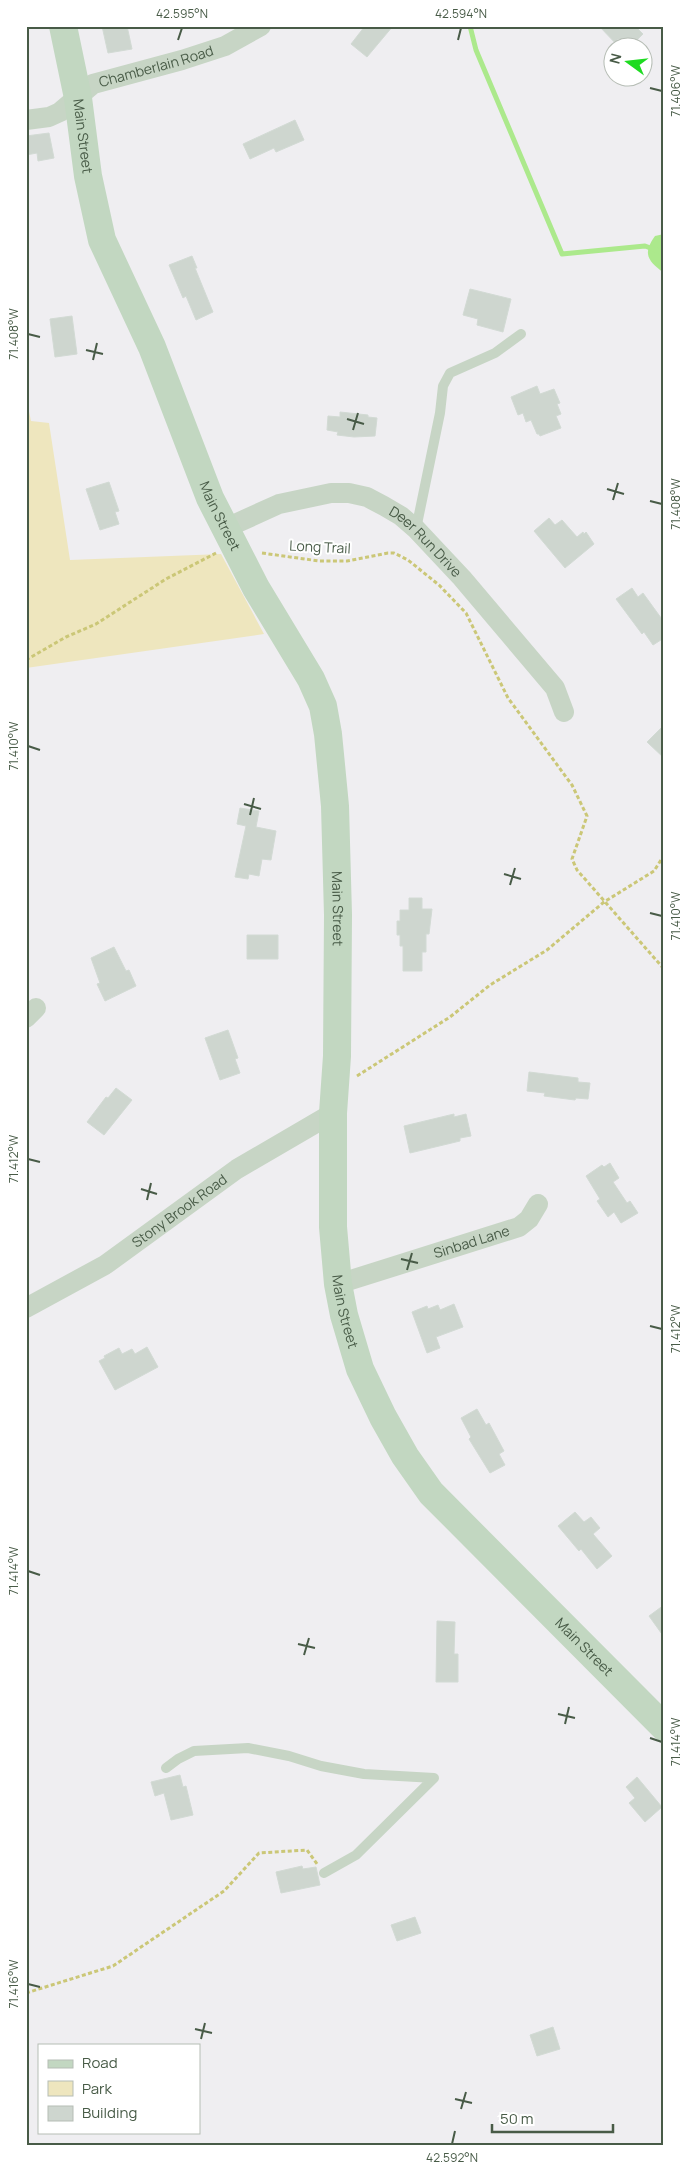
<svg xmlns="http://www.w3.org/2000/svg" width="690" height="2171" font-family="Manrope,sans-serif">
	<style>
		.green { fill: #eee6be }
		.water { fill: #ace98c }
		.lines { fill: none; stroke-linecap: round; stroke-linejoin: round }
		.stream { stroke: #ace98c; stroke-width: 5 }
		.building { fill: #ced6cf; stroke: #d2dad4 }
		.path { stroke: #cbc777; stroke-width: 3; stroke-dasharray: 4 2.5; stroke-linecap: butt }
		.lane { stroke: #c7d5c5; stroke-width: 10 }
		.street { stroke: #c7d5c5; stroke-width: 20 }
		.secondary { stroke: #c2d7c1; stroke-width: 28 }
		.ticks { fill: none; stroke: #485b47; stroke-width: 2 }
		.labels { text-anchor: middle; stroke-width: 4; stroke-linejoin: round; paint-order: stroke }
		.street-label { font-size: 14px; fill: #485b47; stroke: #fff }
		.neatline { fill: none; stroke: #485b47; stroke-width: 2 }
		.ticks-label { font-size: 12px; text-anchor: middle; fill: #485b47 }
	</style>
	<rect width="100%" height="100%" fill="#efeef1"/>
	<!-- green -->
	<path class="green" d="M26,397L31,421L49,423L70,560L221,554L264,634L26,668Z"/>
	<!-- water -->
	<path class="water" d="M664,234V273C648,261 642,254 655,236Z"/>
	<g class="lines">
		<!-- stream -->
		<path class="stream" d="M470,26L476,50L562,254L645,246L664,253"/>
	</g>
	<!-- building -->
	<path class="building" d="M102,26H127L132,49L108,53Z
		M365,26H393L367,57L351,44Z
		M599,26H635L643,34L637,40L644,48H620Z
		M295,120L304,140L276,152L274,148L250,159L243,144Z
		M49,133L54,158L38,161L37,153L26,155V136Z
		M192,256L197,268H195L213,312L196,320L186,296L183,298L169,265Z
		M470,289L511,299L503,332L477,325L478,319L463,315Z
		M72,316L77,354L55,357L50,319Z
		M537,386L540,394L554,389L560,403L557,404L561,414L556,416L561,428L540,436L539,434H537L531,420L526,422L523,413L518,415L511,397Z
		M340,412L368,415V417L377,418L375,436L354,437L337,435L338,432L327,430L328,416L340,417Z
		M109,482L119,511L115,512L119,524L100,530L86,489Z
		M549,518L555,525L562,520L577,537L583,532L584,534L586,532L594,544L565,568L534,531Z
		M632,588L638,597L643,593L664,622V638L653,645L644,632L642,634L616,599Z
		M664,725V758L647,742Z
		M240,808L259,811L256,827L276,831L271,860L262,859L259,876L249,874L248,879L235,877L246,826L237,824Z
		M409,898H422V909H432L429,934H426V952H422V971H403V946H400V935H397V921H400V910H409Z
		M247,935H278V959H247Z
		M114,947L126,971L129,970L136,986L105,1001L97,984L100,983L91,958Z
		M228,1030L238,1058L235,1059L240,1073L220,1080L205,1038Z
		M529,1072L578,1078V1082L590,1083L588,1099L576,1098L575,1100L544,1096L545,1093L527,1091Z
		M116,1088L132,1100L104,1135L87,1122L106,1097L108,1098Z
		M454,1114V1117L466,1114L471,1136L460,1138V1141L410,1153L404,1126Z
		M610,1163L619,1178L613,1182L627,1203L630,1201L638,1213L621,1223L614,1212L608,1217L597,1201L600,1199L586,1176L602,1165L604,1167Z
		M454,1304L463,1327L436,1337L440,1348L427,1353L412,1312L427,1306L428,1309L438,1305L440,1310Z
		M147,1347L158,1367L115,1390L99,1361L105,1358L104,1356L119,1348L122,1354L132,1349L135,1354Z
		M477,1409L486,1425L489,1423L504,1451L499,1454L505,1465L490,1473L469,1439L471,1437L461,1418Z
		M575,1512L584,1522L591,1517L600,1528L593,1534L612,1556L597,1569L581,1549L579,1551L558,1526Z
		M664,1605V1637L649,1616Z
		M437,1621L455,1622L454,1654H458V1682H436Z
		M180,1775L183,1787L186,1786L193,1815L171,1820L164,1793L155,1796L151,1782Z
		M637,1777L662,1807L645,1822L629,1803L635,1798L626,1787Z
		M302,1866L303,1869L316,1867L320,1885L281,1893L276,1872Z
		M415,1917L421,1933L397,1941L391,1925Z
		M553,2027L560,2049L537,2056L530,2035Z"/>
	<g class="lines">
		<!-- path -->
		<path class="path" d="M262,553L319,561H347L388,553H394L408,560L439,585L466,613L508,698L572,785L587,816L572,859L577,870L664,969
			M26,660L66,637L96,624L166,579L216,553
			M357,1076L450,1017L490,985L547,950L604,902L654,871L661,860L664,859
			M26,1993L113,1966L224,1891L259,1853L307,1850L317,1864"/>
		<!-- lane -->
		<path class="lane" d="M416,529L440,413L443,386L450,373L495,353L521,334
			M166,1768L178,1759L194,1751L248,1748L289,1756L321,1766L364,1774L434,1778
			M324,1873L356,1855L434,1778"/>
		<!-- street -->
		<g class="street">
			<path id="s1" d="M26,120L49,117L60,112L93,84L182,60L225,46L261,26"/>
			<path id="s2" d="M226,528L279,504L331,493H349L367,497L384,506L401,516L416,529L462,578L555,688L564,712"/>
			<path d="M26,1018L36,1008"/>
			<path id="s3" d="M338,1284L519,1227L529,1219L538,1204"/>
			<path id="s4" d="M26,1308L105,1265L237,1169L333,1113"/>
		</g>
		<!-- secondary -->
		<path class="secondary" id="s5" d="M63,26L78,98L88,176L102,240L152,347L210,498L256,588L311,679L323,706L328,734L335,806L338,915L337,1056L333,1113V1227L338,1284L344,1315L360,1369L383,1417L405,1456L431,1493L664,1727"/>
	</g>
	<!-- ticks -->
	<path class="ticks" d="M178,40L182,28M458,40L461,28M650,88L662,91M28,334L40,337M86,350L103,354M93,360L97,343M347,419L364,424M353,430L358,413M607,489L624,494M613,500L618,483M650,501L662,504M28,746L40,750M244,804L261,809M250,815L254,798M504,874L521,879M510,885L515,868M650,913L662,916M28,1159L40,1162M141,1189L157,1194M147,1200L151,1183M401,1259L418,1263M407,1270L412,1253M650,1326L662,1329M28,1571L40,1575M298,1644L315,1648M304,1655L309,1638M558,1714L575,1718M565,1724L569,1707M650,1738L662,1742M28,1984L40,1987M195,2029L212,2033M201,2039L205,2023M455,2099L472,2103M461,2109L466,2092M452,2144L455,2131"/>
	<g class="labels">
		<!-- street labels -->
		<g class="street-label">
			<text dy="5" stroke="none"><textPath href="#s1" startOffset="144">Chamberlain Road</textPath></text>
			<text dy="5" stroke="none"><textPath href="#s5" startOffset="112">Main Street</textPath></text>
			<text dy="5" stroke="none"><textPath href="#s5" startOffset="518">Main Street</textPath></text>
			<text dy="5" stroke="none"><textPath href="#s2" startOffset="222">Deer Run Drive</textPath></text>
			<text transform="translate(320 547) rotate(3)" y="5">Long Trail</text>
			<text dy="5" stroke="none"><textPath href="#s5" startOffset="938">Main Street</textPath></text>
			<text dy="5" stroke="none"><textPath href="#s4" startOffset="182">Stony Brook Road</textPath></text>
			<text dy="5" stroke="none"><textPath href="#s3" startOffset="140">Sinbad Lane</textPath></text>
			<text dy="5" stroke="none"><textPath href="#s5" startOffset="1342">Main Street</textPath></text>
			<text dy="5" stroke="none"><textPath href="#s5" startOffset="1762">Main Street</textPath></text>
		</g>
	</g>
	<!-- border -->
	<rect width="690" height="2171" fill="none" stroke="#ffffff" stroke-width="55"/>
	<!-- legend -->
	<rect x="38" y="2044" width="162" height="90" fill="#ffffff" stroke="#b6bdb5"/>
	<rect x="48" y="2060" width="25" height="8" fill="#c2d7c1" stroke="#b6bdb5"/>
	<text x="82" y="2068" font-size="15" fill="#485b47">Road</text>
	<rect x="48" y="2081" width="25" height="15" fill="#eee6be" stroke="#b6bdb5"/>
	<text x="82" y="2094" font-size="15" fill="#485b47">Park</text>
	<rect x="48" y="2106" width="25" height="15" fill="#ced6cf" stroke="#b6bdb5"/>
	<text x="82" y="2118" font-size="15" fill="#485b47">Building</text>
	<!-- north arrow -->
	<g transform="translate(628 62) rotate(285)"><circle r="24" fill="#ffffff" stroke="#b6bdb5"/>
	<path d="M0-4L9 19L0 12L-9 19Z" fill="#1edb21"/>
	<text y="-8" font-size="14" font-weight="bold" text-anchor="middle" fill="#485b47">N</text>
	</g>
	<!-- scale -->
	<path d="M492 2124v8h121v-8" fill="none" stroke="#485b47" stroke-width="2.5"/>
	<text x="500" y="2124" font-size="15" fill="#485b47" stroke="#ffffff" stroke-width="4" paint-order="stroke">50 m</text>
	<rect x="28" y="28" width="634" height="2116" class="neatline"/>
	<g class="ticks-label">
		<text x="182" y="18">42.595°N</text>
		<text x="461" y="18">42.594°N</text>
		<text transform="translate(676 91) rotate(-90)" y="4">71.406°W</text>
		<text transform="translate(14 334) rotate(-90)" y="4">71.408°W</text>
		<text transform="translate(676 504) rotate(-90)" y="4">71.408°W</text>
		<text transform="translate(14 746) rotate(-90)" y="4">71.410°W</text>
		<text transform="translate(676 916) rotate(-90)" y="4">71.410°W</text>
		<text transform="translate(14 1159) rotate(-90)" y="4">71.412°W</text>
		<text transform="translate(676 1329) rotate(-90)" y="4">71.412°W</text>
		<text transform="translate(14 1571) rotate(-90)" y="4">71.414°W</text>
		<text transform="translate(676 1742) rotate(-90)" y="4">71.414°W</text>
		<text transform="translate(14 1984) rotate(-90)" y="4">71.416°W</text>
		<text x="452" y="2162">42.592°N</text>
	</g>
</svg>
